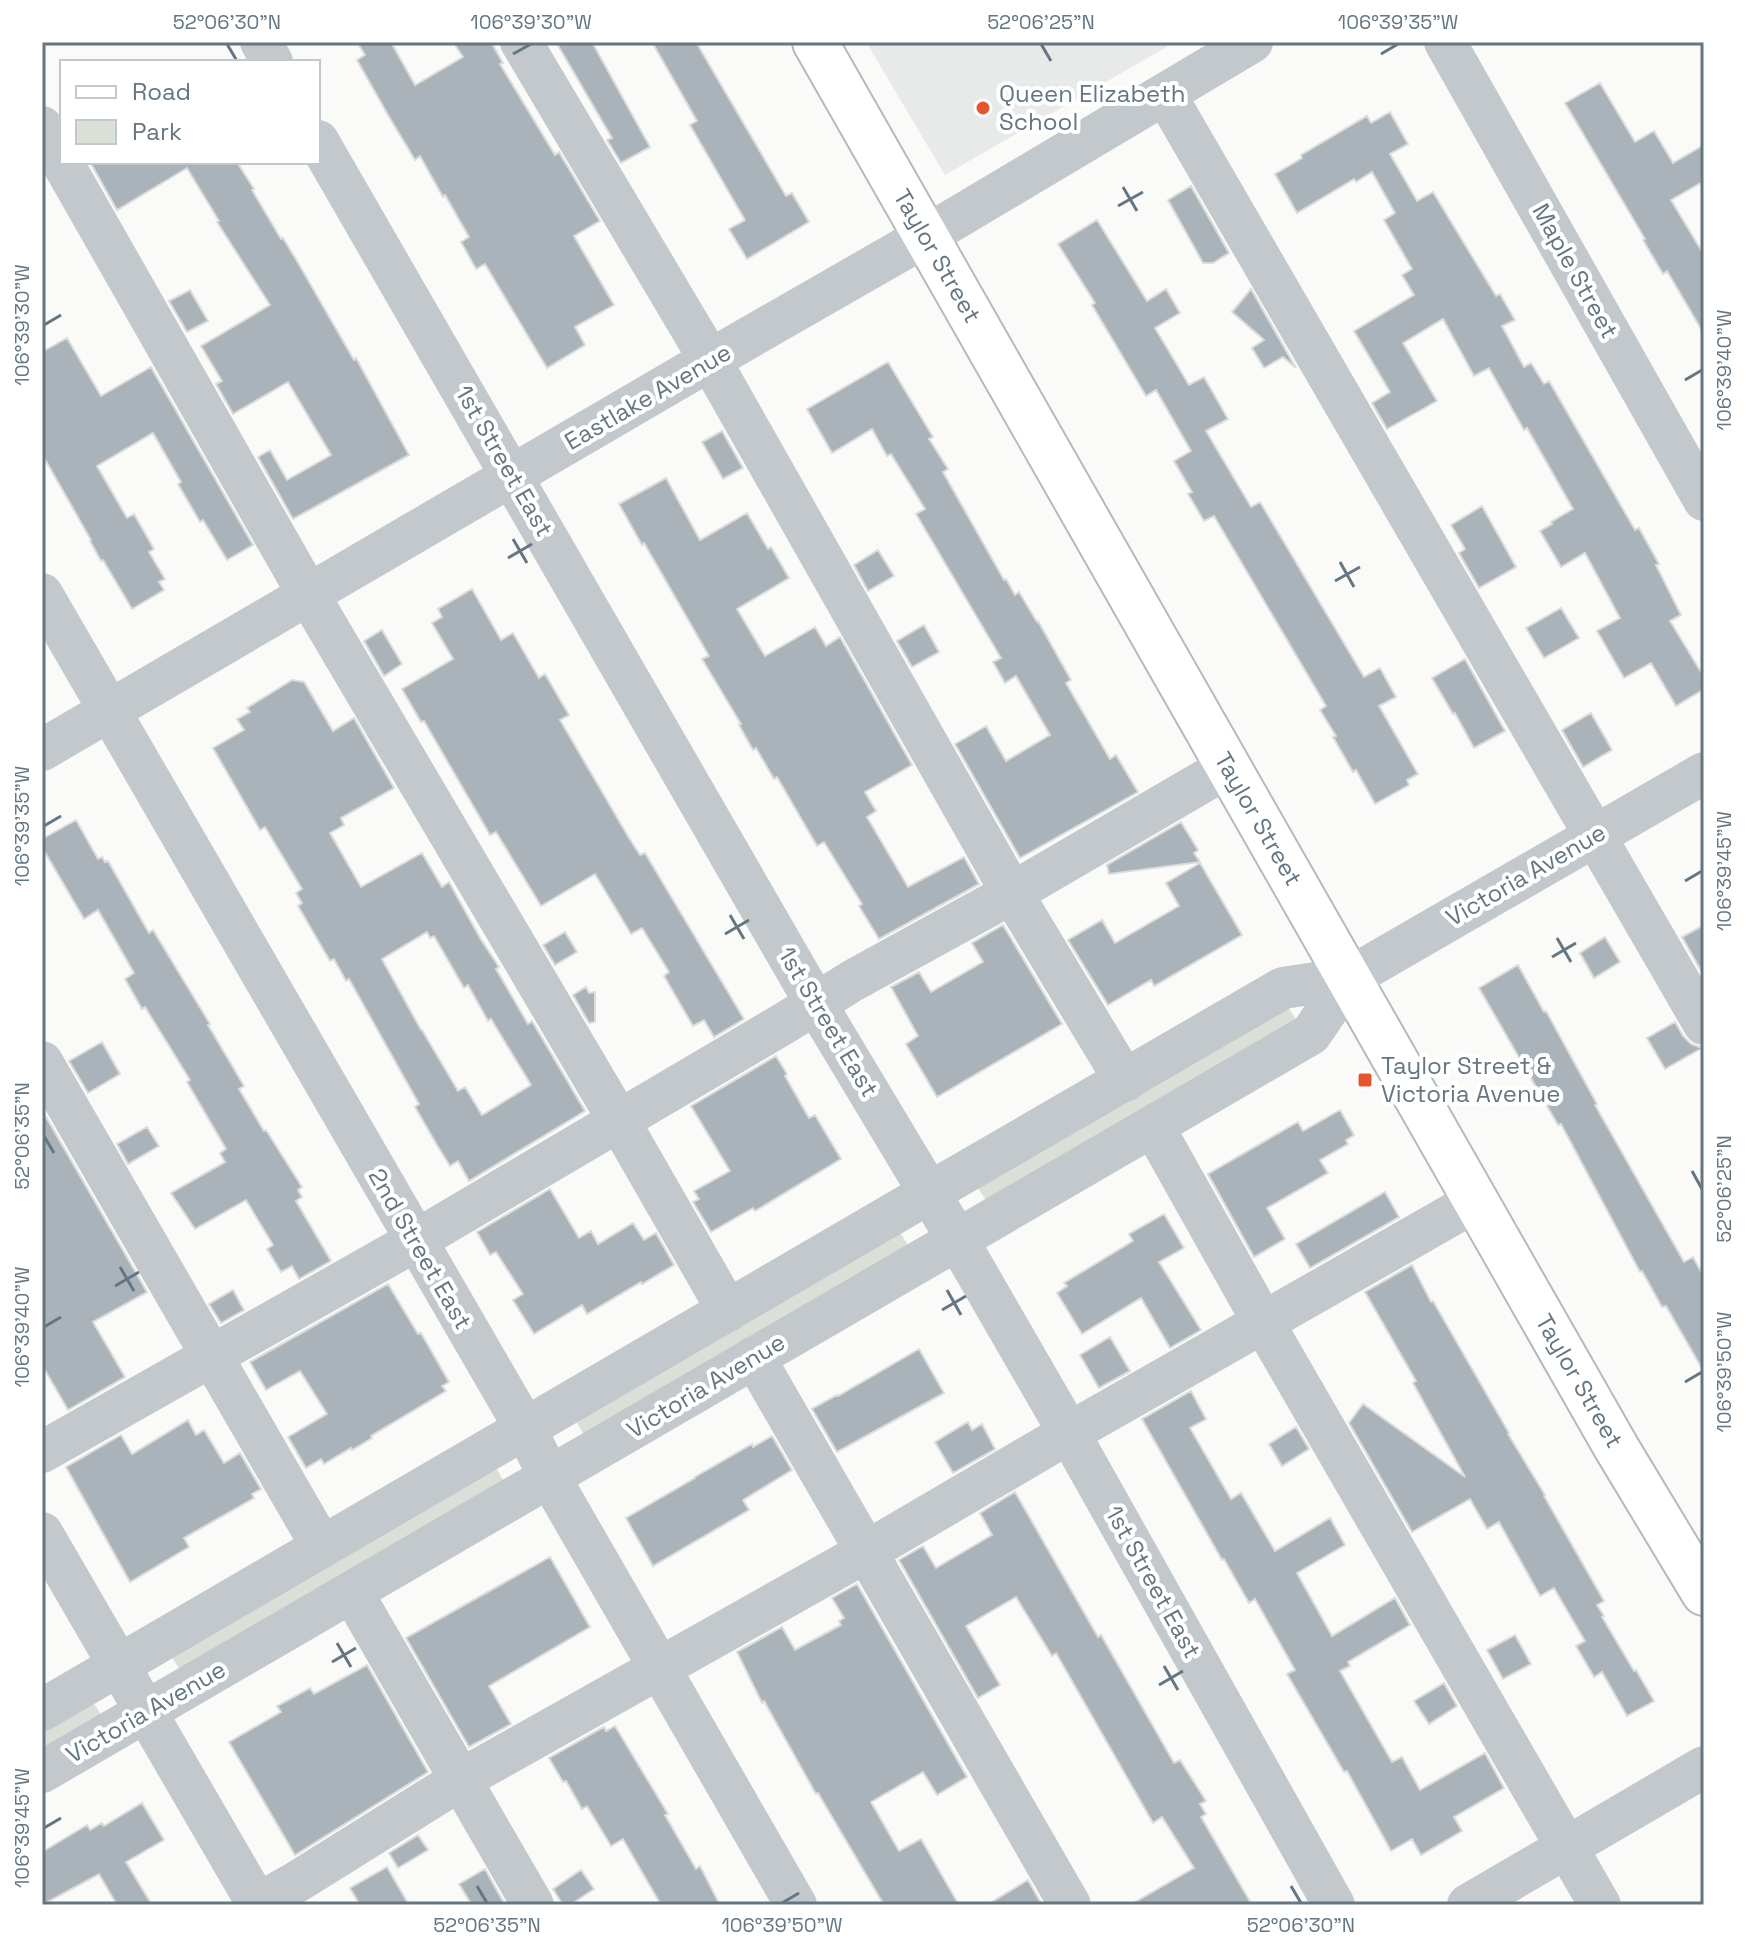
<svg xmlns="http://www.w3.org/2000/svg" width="1746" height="1947" font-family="'Space Grotesk',sans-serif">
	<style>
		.built { fill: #e8e9e9 }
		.green { fill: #dadfd7 }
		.building { fill: #aab3b9; stroke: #dcdcda; stroke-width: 2; fill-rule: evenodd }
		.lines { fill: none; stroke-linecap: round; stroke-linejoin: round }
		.major-casing { stroke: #b5babe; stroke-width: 48 }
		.minor { stroke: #c3c8cc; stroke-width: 42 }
		.major { stroke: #fff; stroke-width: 44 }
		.ticks { fill: none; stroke: #657683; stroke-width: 3 }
		.poi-dot { fill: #e4572e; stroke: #fff; stroke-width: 3 }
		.labels { text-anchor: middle; stroke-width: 8; stroke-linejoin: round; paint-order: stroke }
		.poi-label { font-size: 24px; fill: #657683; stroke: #fff; text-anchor: start }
		.street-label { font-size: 24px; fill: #657683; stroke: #fff }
		.neatline { fill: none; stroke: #657683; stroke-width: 3 }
		.ticks-label { font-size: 20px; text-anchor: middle; fill: #657683 }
	</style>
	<rect width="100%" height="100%" fill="#fafaf8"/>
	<!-- built -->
	<path class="built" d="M866,42H1175L945,175Z"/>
	<!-- green -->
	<path class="green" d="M1288,1007L1299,1024L988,1203L977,1187Z
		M895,1232L901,1234L910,1248L585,1437L576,1421Z
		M496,1468L505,1483L181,1671L171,1656Z
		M93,1702L102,1716L42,1755V1727Z"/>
	<!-- building -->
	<path class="building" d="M357,42H391L415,85L463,57L453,42H491L503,63L500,64L555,155L559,152L600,221L574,236L614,305L575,327L585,345L547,368L485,264L476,269L461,242L469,237L445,195L443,197L420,156L415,160L388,115L357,60L365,55Z
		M556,42H592L650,147L621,163L607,140L612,138Z
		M652,42H696L786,196L792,193L809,222L747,259L729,229L745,220L690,125L697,121Z
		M1600,83L1635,142L1654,131L1673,163L1704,145V181L1671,200L1704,255V334L1667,271L1663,274L1643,240L1645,239L1565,103Z
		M1390,112L1408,144L1390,154L1417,201L1433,192L1496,296L1500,294L1515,320L1502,326L1524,367L1531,363L1544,384L1549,381L1635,530L1639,528L1659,564L1656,565L1681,615L1670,621L1704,677V689L1676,706L1651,663L1624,678L1597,631L1620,618L1585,553L1561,567L1540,531L1552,524L1551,522L1573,509L1527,428L1524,430L1489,368L1474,376L1443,319L1403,343L1437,401L1387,429L1372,403L1390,392L1354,331L1414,295L1402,275L1412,269L1384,220L1395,213L1372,172L1356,182L1354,179L1297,213L1275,174L1302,158L1301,155L1367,116L1371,123Z
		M90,162H237L254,189L252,190L281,239L283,238L297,261L354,360L356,358L409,455L293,519L258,457L270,450L287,480L331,455L288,382L233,414L216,384L222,381L201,346L270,305L217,222L219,221L187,168L117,210Z
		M1191,186L1229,253L1213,263H1203L1168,200Z
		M1097,220L1147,301L1166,289L1180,313L1155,328L1189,385L1204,377L1228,419L1206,431L1251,507L1260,502L1364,677L1380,668L1396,697L1379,706L1418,774L1407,780L1409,785L1375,804L1356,770L1353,772L1333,737L1336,736L1320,710L1326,706L1214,516L1204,521L1188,494L1192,492L1174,461L1191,451L1156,390L1146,396L1092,305L1095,303L1058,244Z
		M1251,289L1296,368L1283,357L1264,368L1252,348L1264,340L1232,312Z
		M190,290L208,321L187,332L169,301Z
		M67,338L101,396L151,367L253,545L227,560L203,520L200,522L178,484L181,482L153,433L97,466L127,518L134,514L154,549L149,552L165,579L159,582L164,590L132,609L103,560L101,561L90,541L91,540L42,454V352Z
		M888,362L933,437L929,439L948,469L943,472L1004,580L1006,579L1015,595L1019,592L1037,622L1038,621L1071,680L1066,683L1110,759L1116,755L1138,792L1020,858L955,744L986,726L1006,761L1050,735L1016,676L1005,683L993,662L1001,658L916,514L925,509L891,454L887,456L872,429L832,453L807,409Z
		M722,431L743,468L723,479L702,442Z
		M666,478L700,540L747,513L768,549L771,547L789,578L737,609L765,656L815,627L826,646L840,637L912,765L865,792L876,811L867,817L908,887L964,857L979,884L879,939L859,906L862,904L824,842L817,846L777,777L774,779L756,748L753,750L739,725L741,724L702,659L709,656L644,543L642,545L619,504Z
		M1482,506L1516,567L1479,588L1459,553L1465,549L1451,525Z
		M878,550L894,576L868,591L854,565Z
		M472,589L501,640L513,633L539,678L545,674L569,715L560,720L629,838L640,855L645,853L744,1019L714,1037L704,1020L693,1026L664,976L669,972L642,928L631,934L595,874L541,906L496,832L490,835L424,721L421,722L402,689L453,659L432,623L442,617L438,609Z
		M1561,608L1579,638L1544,658L1526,628Z
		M924,625L939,652L912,667L897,641Z
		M382,630L402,664L384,676L364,641Z
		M1465,659L1505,731L1474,748L1455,713L1453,714L1432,678Z
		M292,680L304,682L333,731L354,718L394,788L341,818L344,825L330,833L361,887L422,853L442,887L449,882L480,938L499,967L496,969L528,1024L532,1021L585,1111L469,1181L458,1161L450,1166L437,1145L415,1107L419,1104L349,979L346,981L334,959L330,961L298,906L302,903L296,893L302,889L265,827L260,830L213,748L244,730L237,719L250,712L247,708ZM427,932L430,938L434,936L464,988L468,985L488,1021L491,1019L531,1085L482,1115L465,1087L458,1091L422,1030H421L382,959Z
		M1591,713L1612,750L1583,767L1562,730Z
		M76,820L98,859L102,857L105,862L108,861L149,933L153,930L210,1024L208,1025L244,1086L239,1089L264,1131L266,1130L302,1187L298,1190L302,1197L296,1201L331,1261L299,1279L292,1266L281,1272L267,1249L273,1245L246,1200L195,1229L171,1193L225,1162L220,1153L226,1149L187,1082L190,1080L145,1007L142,1009L125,979L134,973L98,910L84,919L42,847V839Z
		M1181,822L1198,850L1194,853L1200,862L1109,874L1107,865Z
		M1200,863L1242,935L1154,986L1151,980L1108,1005L1068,940L1102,920L1115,943L1179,906L1166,883Z
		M1003,925L1062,1024L937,1097L906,1044L918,1036L891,987L919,972L931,992L983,962L972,943Z
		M1704,925V976L1682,937Z
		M565,932L577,952L555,965L543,945Z
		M1605,937L1620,962L1594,978L1580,953Z
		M1518,965L1544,1012L1546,1011L1597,1104L1595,1105L1684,1262L1693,1257L1704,1277V1372L1666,1306L1662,1307L1642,1271L1640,1272L1561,1124L1558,1125L1479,988Z
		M586,987L589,993L595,992V1022L589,1023L573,995Z
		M1675,1022L1683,1036L1691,1044L1702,1048L1665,1069L1647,1038Z
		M102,1042L120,1074L88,1093L69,1061Z
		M776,1056L787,1074L785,1076L809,1118L815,1115L841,1159L755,1211L753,1208L711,1232L693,1202L699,1199L694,1191L730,1171L691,1106Z
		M42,1110L147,1292L93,1322L125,1377L68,1410L42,1365Z
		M1340,1110L1354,1135L1346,1140L1348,1144L1320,1160L1328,1173L1267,1208L1285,1239L1254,1257L1208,1174L1298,1122L1303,1131Z
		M147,1127L159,1146L128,1164L117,1144Z
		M550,1189L579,1238L591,1231L598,1244L633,1223L644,1240L656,1233L674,1265L642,1284L641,1282L587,1314L582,1305L534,1334L513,1300L523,1294L496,1252L490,1255L477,1232Z
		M1385,1192L1399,1217L1310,1268L1296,1244Z
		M1164,1214L1184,1248L1159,1262L1201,1330L1170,1348L1141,1298L1082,1334L1057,1293L1067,1286L1064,1283L1133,1241L1129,1234Z
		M1412,1265L1431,1302L1433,1301L1509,1433L1508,1434L1545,1495L1544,1496L1604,1601L1597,1605L1604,1616L1602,1617L1634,1671L1636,1670L1654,1701L1627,1716L1602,1672L1594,1677L1576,1646L1585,1641L1554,1588L1540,1596L1499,1522L1487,1529L1470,1499L1412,1532L1349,1423L1363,1404L1465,1477L1413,1383L1416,1381L1365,1292Z
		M388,1284L418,1334L421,1333L449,1382L442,1386L446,1391L371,1436L372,1438L352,1450L351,1448L324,1464L321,1459L306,1468L288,1437L327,1414L300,1371L266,1390L250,1362Z
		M233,1290L244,1310L221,1323L209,1304Z
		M1110,1337L1130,1371L1099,1388L1080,1355Z
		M919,1349L944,1393L837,1452L812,1409L837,1395L838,1396Z
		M1191,1391L1206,1419L1190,1428L1231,1499L1241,1493L1275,1551L1330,1518L1345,1545L1297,1573L1332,1636L1395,1598L1410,1625L1348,1662L1350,1666L1340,1671L1392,1762L1402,1757L1420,1790L1485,1753L1504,1788L1454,1817L1462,1831L1421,1855L1412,1839L1391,1851L1347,1771L1344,1772L1287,1674L1295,1670L1255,1599L1249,1603L1224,1559L1222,1560L1142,1419Z
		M188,1420L196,1435L204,1430L224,1463L240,1453L261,1489L252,1494L254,1498L184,1538L189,1547L130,1582L66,1467L121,1435L132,1454Z
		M968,1422L972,1430L982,1424L995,1449L953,1473L935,1442Z
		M1296,1427L1309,1449L1282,1466L1269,1444Z
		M772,1436L792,1470L743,1500L749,1510L653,1566L626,1518L695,1478V1477L752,1444L753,1447Z
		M1015,1492L1098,1637L1101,1635L1174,1763L1180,1760L1206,1801L1200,1804L1206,1814L1201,1817L1252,1905H1130L1194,1868L1162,1817L1153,1823L1056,1653L1052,1656L1016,1597L966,1626L1000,1685L978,1698L899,1560L923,1546L936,1568L992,1535L980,1513Z
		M550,1557L590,1627L489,1686L511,1724L469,1747L406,1638Z
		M857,1584L967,1777L937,1795L923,1772L871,1802L899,1851L921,1839L959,1905H884L818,1793L816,1794L764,1701L762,1703L737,1652L782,1627L795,1650L841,1625L839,1621L844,1618L832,1598Z
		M1515,1635L1531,1664L1503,1679L1487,1650Z
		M367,1665L428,1772L295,1855L229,1742L281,1712L277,1706L310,1688L314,1694Z
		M1444,1683L1457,1706L1429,1724L1414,1701Z
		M615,1726L668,1814L665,1815L696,1869L700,1866L720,1905H661L623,1839L611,1846L587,1806L582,1809L566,1781L563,1782L549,1758L604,1727L606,1731Z
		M142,1803L164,1840L126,1862L152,1905H117L99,1874L42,1905V1852L87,1825L90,1830L102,1823L104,1826Z
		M418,1835L428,1850L398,1868L389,1853Z
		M387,1867L409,1905H360L350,1888Z
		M485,1869L505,1905H472L459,1884Z
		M581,1870L594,1889L570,1905H563L553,1889Z
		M1028,1880L1042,1905H987Z"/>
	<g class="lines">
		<!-- major casing -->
		<g class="major-casing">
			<path id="major" d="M815,42L1535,1305L1616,1447L1704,1593"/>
		</g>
		<!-- minor -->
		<path class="minor" d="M261,42L272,62
			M521,42L710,360L1012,893L1125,1081
			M1445,42L1704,500
			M1165,94L1704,1024
			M42,127L308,594L619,1121L728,1311
			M318,141L816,1004L957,1239L1069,1433L1334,1905
			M42,594L525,1428L550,1478L796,1905
			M42,750L710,360L926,236L1252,42
			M42,1062L322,1547
			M1153,1126L1263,1322L1600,1905
			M754,1357L1070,1905
			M42,1452L415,1241L783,1024L852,981L1012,893L1228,767
			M42,1533L258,1905
			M352,1592L533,1905
			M42,1710L929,1193L1283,988L1349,978L1704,773
			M42,1772L1311,1034L1349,978
			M256,1905L295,1883L460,1780L866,1552L1069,1433L1476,1201
			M1468,1905L1704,1767"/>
		<!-- major -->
		<use href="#major" class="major"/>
	</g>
	<!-- ticks -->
	<path class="ticks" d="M227,44L237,61M1041,44L1051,61M513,54L531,44M1381,54L1398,44M1123,187L1137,211M1118,206L1143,192M44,325L61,315M1685,380L1702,370M513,539L527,563M508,558L532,544M1340,562L1354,587M1335,581L1360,567M44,826L61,816M1685,881L1702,871M730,915L744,939M725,934L749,920M1557,938L1571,962M1552,957L1576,943M44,1136L54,1153M1692,1171L1702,1189M120,1267L134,1291M115,1286L139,1272M947,1290L961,1315M942,1310L966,1296M44,1327L61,1317M1685,1382L1702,1372M337,1643L351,1667M332,1662L356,1648M1164,1666L1178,1690M1159,1685L1183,1671M44,1828L61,1818M477,1886L487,1903M1291,1886L1301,1903M782,1903L799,1893"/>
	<!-- markers -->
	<g class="poi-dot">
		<circle cx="983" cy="108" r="8"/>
		<rect x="1357" y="1072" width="16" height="16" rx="4"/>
	</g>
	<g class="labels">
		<!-- poi labels -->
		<g class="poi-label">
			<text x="999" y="102">Queen Elizabeth<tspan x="999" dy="28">School</tspan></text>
			<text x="1381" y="1074">Taylor Street &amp;<tspan x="1381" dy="28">Victoria Avenue</tspan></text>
		</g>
		<!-- street labels -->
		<g class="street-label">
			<text transform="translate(937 256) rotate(60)" y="8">Taylor Street</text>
			<text transform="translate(1575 271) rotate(61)" y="8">Maple Street</text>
			<text transform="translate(648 397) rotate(-30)" y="8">Eastlake Avenue</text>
			<text transform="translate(504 461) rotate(60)" y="8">1st Street East</text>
			<text transform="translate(1258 819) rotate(60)" y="8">Taylor Street</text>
			<text transform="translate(1526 875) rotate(-30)" y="8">Victoria Avenue</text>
			<text transform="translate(828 1022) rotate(59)" y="8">1st Street East</text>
			<text transform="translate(420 1249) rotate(60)" y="8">2nd Street East</text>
			<text transform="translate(1579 1381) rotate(60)" y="8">Taylor Street</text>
			<text transform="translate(706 1386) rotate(-31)" y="8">Victoria Avenue</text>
			<text transform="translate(1153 1582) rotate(61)" y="8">1st Street East</text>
			<text transform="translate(146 1712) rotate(-30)" y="8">Victoria Avenue</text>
		</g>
	</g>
	<!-- border -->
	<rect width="1746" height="1947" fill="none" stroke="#ffffff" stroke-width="88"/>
	<!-- legend -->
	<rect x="60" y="60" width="260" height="104" fill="#ffffff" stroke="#c1c8cd" stroke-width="2"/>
	<rect x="76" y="86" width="40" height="12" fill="#ffffff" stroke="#c1c8cd" stroke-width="2"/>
	<text x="132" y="100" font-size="24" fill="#657683">Road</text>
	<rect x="76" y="120" width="40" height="24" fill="#dadfd7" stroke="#c1c8cd" stroke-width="2"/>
	<text x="132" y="140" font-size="24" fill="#657683">Park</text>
	<rect x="44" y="44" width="1658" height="1859" class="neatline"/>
	<g class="ticks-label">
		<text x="227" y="29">52°06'30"N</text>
		<text x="531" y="29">106°39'30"W</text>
		<text x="1041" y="29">52°06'25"N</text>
		<text x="1398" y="29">106°39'35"W</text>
		<text transform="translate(22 325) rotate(-90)" y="7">106°39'30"W</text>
		<text transform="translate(1724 370) rotate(-90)" y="7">106°39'40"W</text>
		<text transform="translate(22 826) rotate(-90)" y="7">106°39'35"W</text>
		<text transform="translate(1724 871) rotate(-90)" y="7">106°39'45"W</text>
		<text transform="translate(22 1136) rotate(-90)" y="7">52°06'35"N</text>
		<text transform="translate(1724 1189) rotate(-90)" y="7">52°06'25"N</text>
		<text transform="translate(22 1327) rotate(-90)" y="7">106°39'40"W</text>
		<text transform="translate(1724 1372) rotate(-90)" y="7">106°39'50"W</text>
		<text transform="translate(22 1828) rotate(-90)" y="7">106°39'45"W</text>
		<text x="487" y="1932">52°06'35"N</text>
		<text x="782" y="1932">106°39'50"W</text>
		<text x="1301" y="1932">52°06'30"N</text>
	</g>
</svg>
